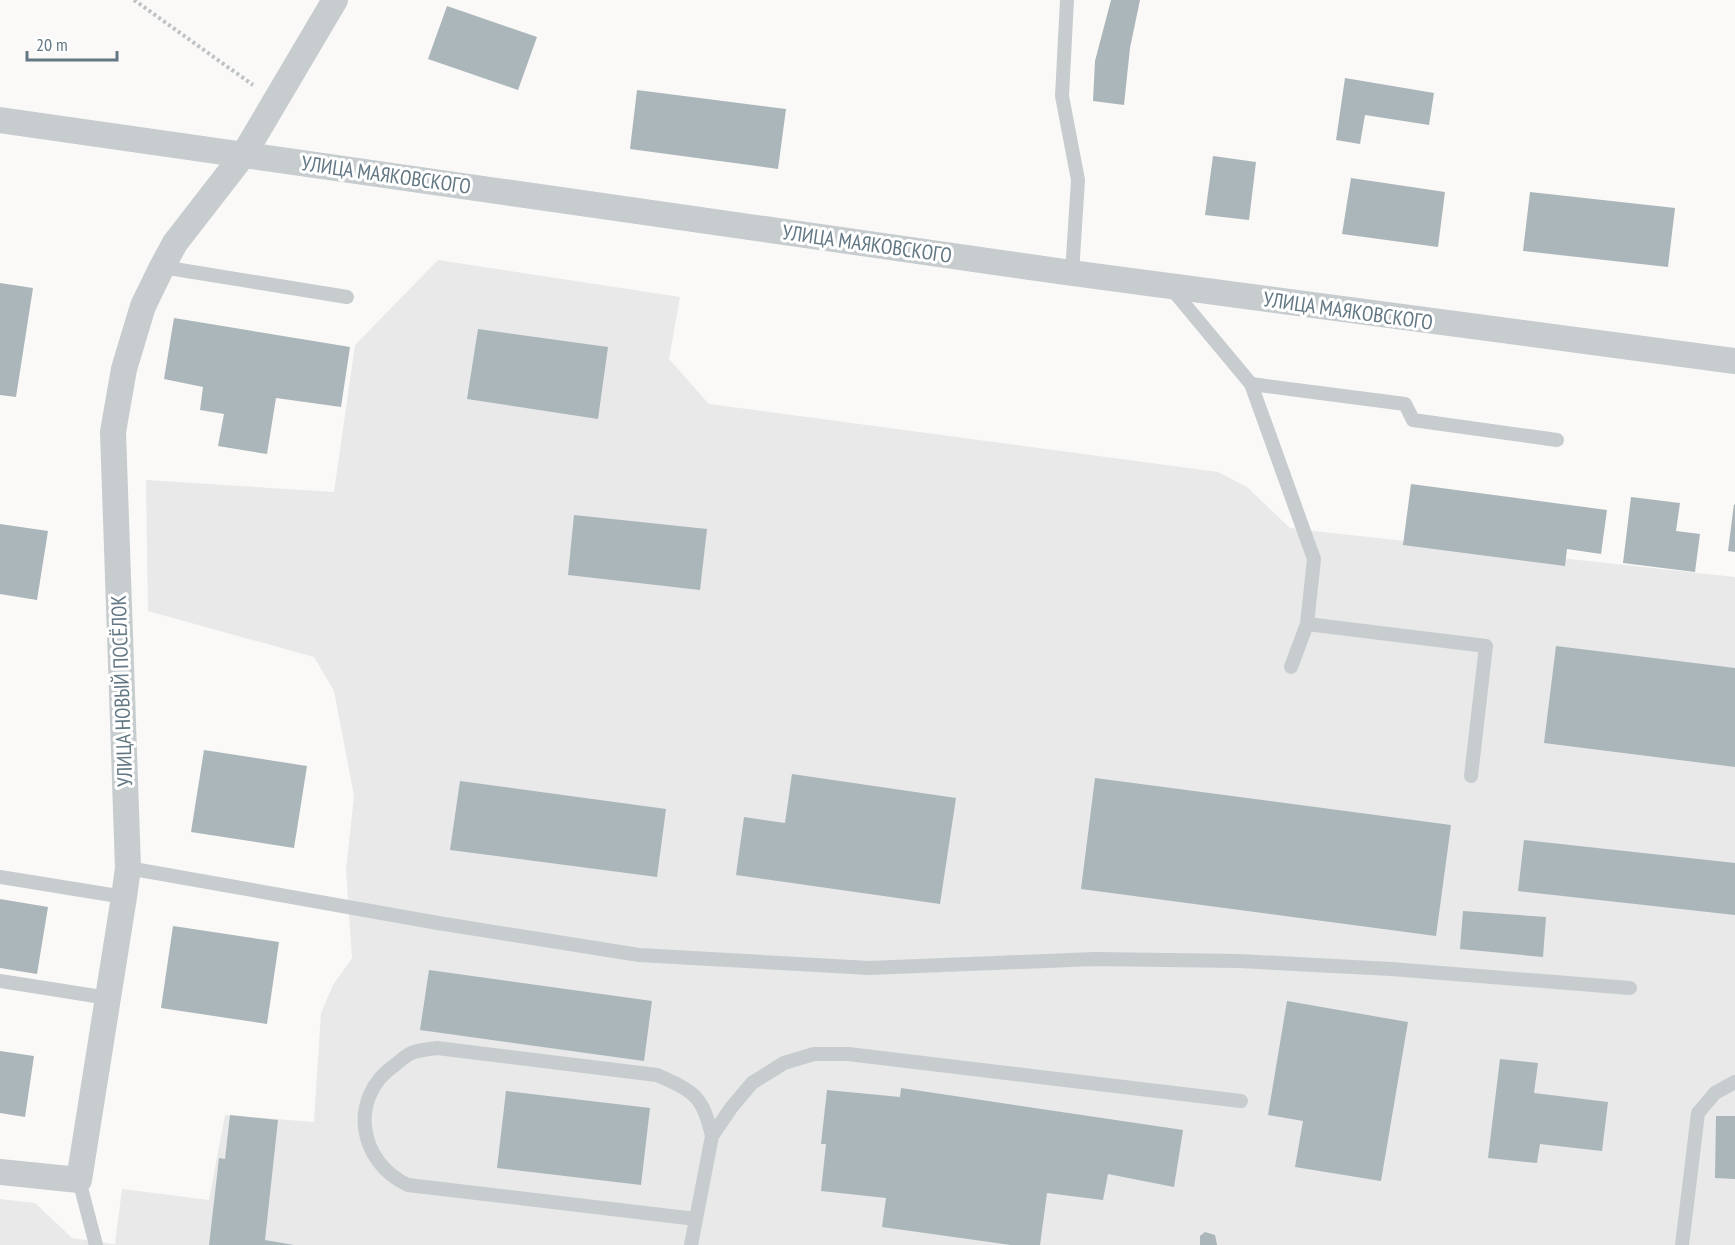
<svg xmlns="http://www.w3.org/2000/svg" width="1735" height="1245" font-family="'PT Sans Narrow',sans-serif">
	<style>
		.built { fill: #e8e9e8 }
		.building { fill: #abb6bb }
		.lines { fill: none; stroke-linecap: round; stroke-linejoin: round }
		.path { stroke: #bec2c4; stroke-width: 4; stroke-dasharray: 3 3; stroke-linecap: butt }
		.lane { stroke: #c7cccf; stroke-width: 14 }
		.street { stroke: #c7cccf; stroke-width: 26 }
		.labels { text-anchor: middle; stroke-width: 6; stroke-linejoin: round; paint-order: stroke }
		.street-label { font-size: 21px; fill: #637884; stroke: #fff }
	</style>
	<rect width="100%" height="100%" fill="#faf9f7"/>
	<!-- built -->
	<path class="built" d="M438,260L680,297L669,359L709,404L1218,472L1247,487L1290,528L1304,530L1735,577V1245H0V1199L35,1203L72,1238L115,1244L122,1189L209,1200L225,1115L314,1122L321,1013L333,985L352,958L346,870L354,796L334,691L314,657L148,611L146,480L334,492L355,345Z"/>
	<!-- building -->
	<path class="building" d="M1111,0H1140L1130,48L1124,105L1093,101L1095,61Z
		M447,6L537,37L518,90L428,59Z
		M1345,78L1434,93L1429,125L1365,115L1360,144L1336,140Z
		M637,90L786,109L778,169L630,149Z
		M1213,156L1256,162L1249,220L1205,215Z
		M1351,178L1445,192L1438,247L1342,234Z
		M1530,192L1675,208L1668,267L1523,251Z
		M0,283L33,288L16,397L0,395Z
		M174,318L350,347L341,407L276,398L267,454L218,446L224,414L200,410L203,387L164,379Z
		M478,329L608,347L598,419L467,399Z
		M1411,484L1607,510L1601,554L1567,549L1565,566L1403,545Z
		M1631,497L1680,503L1676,531L1700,534L1695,572L1623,563Z
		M1734,504L1735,505V552L1728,551Z
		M574,515L707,529L700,590L568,575Z
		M0,524L48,531L37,600L0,594Z
		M1556,646L1735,668V767L1544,743Z
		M204,750L307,766L294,848L191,832Z
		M792,774L956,798L940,904L736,875L744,817L785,823Z
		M1095,778L1451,825L1436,936L1081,889Z
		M460,781L666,809L657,877L450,850Z
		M1524,840L1735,863V915L1518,891Z
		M0,899L48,907L37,974L0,968Z
		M1463,911L1546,917L1543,957L1460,949Z
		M173,926L279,942L267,1024L161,1008Z
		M429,970L652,1001L644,1061L420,1030Z
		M1287,1001L1408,1022L1381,1181L1295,1167L1303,1121L1268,1115Z
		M0,1051L34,1056L25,1117L0,1113Z
		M1500,1059L1538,1063L1534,1093L1608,1102L1602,1151L1540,1144L1537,1163L1488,1158Z
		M901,1088L1183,1130L1174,1187L1108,1174L1103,1200L1047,1193L1040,1245H1011L882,1227L886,1198L821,1191L826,1144H821L827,1090L900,1097Z
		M506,1091L650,1108L641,1185L497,1168Z
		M230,1115L278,1120L265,1240L294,1245H209L219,1158L225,1159Z
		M1716,1116H1735V1179L1715,1178Z
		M1205,1232L1215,1235L1217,1245H1200V1236Z"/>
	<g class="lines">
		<!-- path -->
		<path class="path" d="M134,0L253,85"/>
		<!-- lane -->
		<path class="lane" d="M1067,0L1062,96L1078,180L1072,273
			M162,267L347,297
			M1171,288L1251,384L1314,559L1307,624L1486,646L1471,776
			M1251,384L1405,404L1413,420L1557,440
			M1291,667L1307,624
			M128,868L438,923L639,955L869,968L1095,959L1239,961L1391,969L1630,988
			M0,877L124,897
			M0,981L108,998
			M79,1180L96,1245
			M696,1219L408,1185C358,1162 348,1097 395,1065C400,1061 407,1054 414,1052C421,1050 430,1049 437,1048L657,1075C695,1092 702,1095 712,1136
			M691,1245L712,1136L731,1108L752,1083L784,1063L814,1054H848L1241,1101
			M1682,1245L1698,1113L1715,1093L1735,1082"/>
		<!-- street -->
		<path class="street" d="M0,120L1072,273L1735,361
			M0,1172L79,1180L124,897L128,868L113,432L124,369L143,306L162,267L175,243L244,154L335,0"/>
	</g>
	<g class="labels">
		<!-- street labels -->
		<g class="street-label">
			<text transform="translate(386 175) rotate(8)" y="7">УЛИЦА МАЯКОВСКОГО</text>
			<text transform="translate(867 244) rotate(8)" y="7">УЛИЦА МАЯКОВСКОГО</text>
			<text transform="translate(1348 311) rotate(8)" y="7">УЛИЦА МАЯКОВСКОГО</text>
			<text transform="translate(122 691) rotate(-92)" y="7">УЛИЦА НОВЫЙ ПОСЁЛОК</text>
		</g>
	</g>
	<!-- scale -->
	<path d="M27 51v9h90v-9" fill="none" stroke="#637884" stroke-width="3"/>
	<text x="36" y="51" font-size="18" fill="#637884" stroke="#ffffff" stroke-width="4.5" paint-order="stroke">20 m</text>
</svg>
